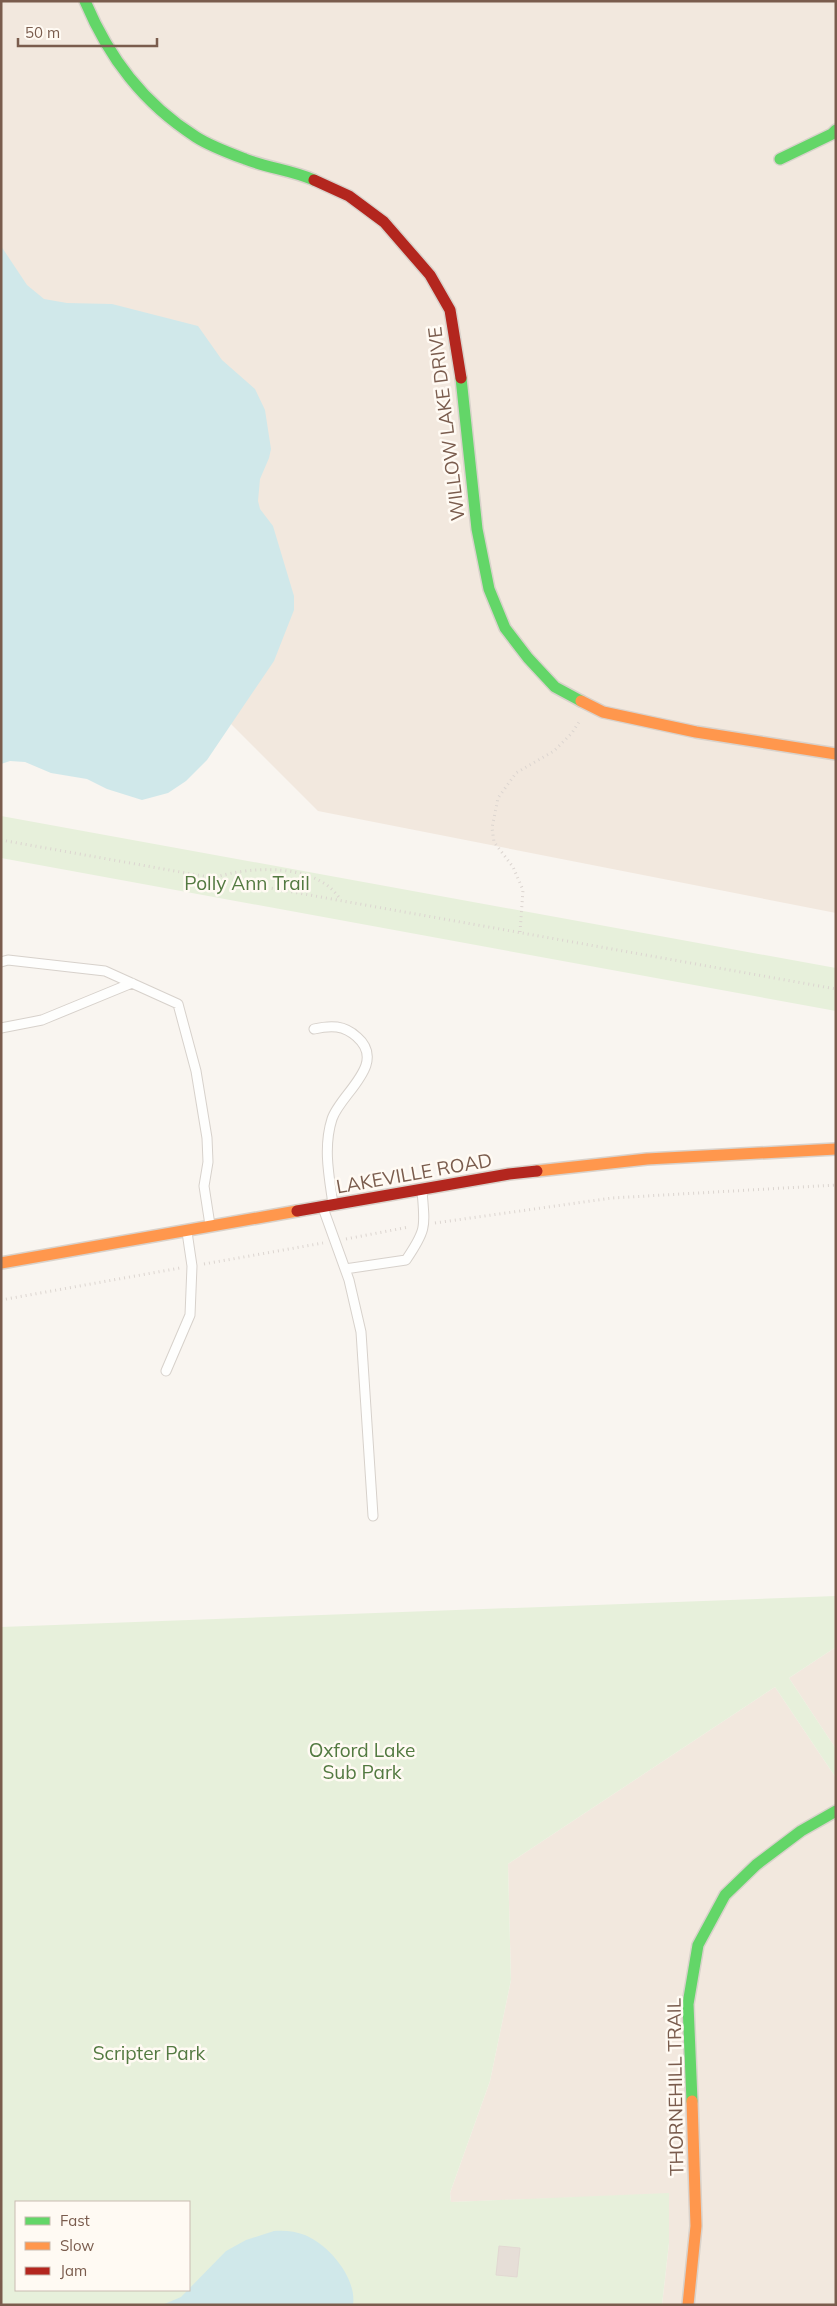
<svg xmlns="http://www.w3.org/2000/svg" width="837" height="2306" font-family="Mulish,sans-serif">
	<style>
		.residential { fill: #f2e8de }
		.green { fill: #e7f0db; fill-rule: evenodd }
		.water { fill: #d0e8ea }
		.building { fill: #e6ded7; stroke: #e2d8d2 }
		.lines { fill: none; stroke-linecap: round; stroke-linejoin: round }
		.lane-casing { stroke: #d7d1cb; stroke-width: 11 }
		.fast-casing { stroke: #d9d2cb; stroke-width: 14 }
		.slow-casing { stroke: #d9d2cb; stroke-width: 14 }
		.jam-casing { stroke: #d9d2cb; stroke-width: 14 }
		.path { stroke: #dcd5d0; stroke-width: 3; stroke-dasharray: 1 4; stroke-linecap: butt }
		.lane { stroke: #fefefd; stroke-width: 9 }
		.fast { stroke: #63d668; stroke-width: 11 }
		.slow { stroke: #ff974d; stroke-width: 11 }
		.jam { stroke: #b3261e; stroke-width: 11 }
		.labels { text-anchor: middle; stroke-width: 5; stroke-linejoin: round; paint-order: stroke }
		.street-label { font-size: 19px; fill: #7a5c4d; stroke: #fffaf3 }
		.park-label { font-size: 19px; fill: #537a41; stroke: #fffaf3 }
	</style>
	<rect width="100%" height="100%" fill="#f9f5f0"/>
	<!-- residential -->
	<path class="residential" d="M1,1H836V913L318,811L192,685L1,524Z
		M836,1647V1749L789,1678Z
		M775,1687L836,1778V2305H662L669,2243V2194L451,2202L450,2193L490,2081L511,1980L508,1864Z"/>
	<!-- green -->
	<path class="green" d="M1,816L836,968V1011L1,858Z
		M836,1596V1647L789,1678L836,1749V1778L775,1687L508,1864L511,1980L490,2081L450,2193L451,2202L669,2193V2243L662,2305H1V1627ZM16,2202H189V2290H16Z"/>
	<!-- water -->
	<path class="water" d="M1,246L27,285L44,299L67,303L112,304L198,326L222,360L255,389L265,410L271,449L269,458L260,479L258,501L260,509L273,526L294,596V610L274,661L207,760L186,781L168,793L142,800L107,789L87,779L51,773L25,762L10,761L1,764Z
		M274,2231C284,2230 295,2231 305,2235C329,2245 357,2278 353,2305H162L181,2297L226,2251L246,2240Z"/>
	<!-- building -->
	<path class="building" d="M499,2246L520,2248L517,2277L496,2275Z"/>
	<g class="lines">
		<!-- lane casing -->
		<g class="lane-casing">
			<path id="lane" d="M1,962L8,960L105,971L178,1004L196,1071L207,1138L208,1162L204,1186L210,1225
				M1,1028L42,1020L132,983
				M314,1029C331,1025 344,1025 357,1037C388,1064 340,1094 332,1119C323,1147 329,1176 333,1204
				M323,1208L349,1280L361,1332L373,1516
				M345,1269L406,1260C427,1229 425,1227 422,1191
				M166,1371L190,1315L192,1266L187,1232"/>
		</g>
		<!-- fast casing -->
		<g class="fast-casing">
			<path id="fast" d="M85,1C109,58 143,103 196,137C210,146 229,153 245,159C267,168 292,170 314,180
				M780,159L832,134L836,130
				M461,378L477,529L489,589L505,628L528,658L555,687L581,701
				M692,2101L688,2004L698,1945L725,1895L756,1865L801,1831L836,1811"/>
		</g>
		<!-- slow casing -->
		<g class="slow-casing">
			<path id="slow" d="M581,701L603,712L696,732L836,754
				M537,1171L647,1159L836,1149
				M1,1263L297,1211
				M688,2305L696,2226L692,2101"/>
		</g>
		<!-- jam casing -->
		<g class="jam-casing">
			<path id="jam" d="M314,180L349,196L384,222L430,275L450,310L461,378
				M297,1211L509,1174L537,1171"/>
		</g>
		<!-- path -->
		<path class="path" d="M1,840L836,989
			M216,877C252,866 317,863 340,899
			M520,932L523,890L513,867L494,842L492,828L498,798L516,773L554,751L572,733L579,722
			M435,1223L612,1198L836,1185
			M346,1239L409,1227
			M204,1264L323,1243
			M1,1300L180,1268"/>
		<!-- lane -->
		<use href="#lane" class="lane"/>
		<!-- fast -->
		<use href="#fast" class="fast"/>
		<!-- slow -->
		<use href="#slow" class="slow"/>
		<!-- jam -->
		<use href="#jam" class="jam"/>
	</g>
	<g class="labels">
		<!-- street labels -->
		<g class="street-label">
			<text transform="translate(446 424) rotate(-97)" y="7">WILLOW LAKE DRIVE</text>
			<text transform="translate(414 1173) rotate(-10)" y="7">LAKEVILLE ROAD</text>
			<text transform="translate(675 2087) rotate(-91)" y="7">THORNEHILL TRAIL</text>
		</g>
		<!-- park labels -->
		<g class="park-label">
			<text x="247" y="890">Polly Ann Trail</text>
			<text x="362" y="1757">Oxford Lake<tspan x="362" dy="22">Sub Park</tspan></text>
			<text x="149" y="2060">Scripter Park</text>
		</g>
	</g>
	<!-- border -->
	<rect width="837" height="2306" fill="none" stroke="#7a5c4d" stroke-width="5"/>
	<!-- legend -->
	<rect x="15" y="2201" width="175" height="90" fill="#fffaf3" stroke="#cabbb1"/>
	<rect x="25" y="2217" width="25" height="8" fill="#63d668" stroke="#cabbb1"/>
	<text x="60" y="2226" font-size="15" fill="#7a5c4d">Fast</text>
	<rect x="25" y="2242" width="25" height="8" fill="#ff974d" stroke="#cabbb1"/>
	<text x="60" y="2251" font-size="15" fill="#7a5c4d">Slow</text>
	<rect x="25" y="2267" width="25" height="8" fill="#b3261e" stroke="#cabbb1"/>
	<text x="60" y="2276" font-size="15" fill="#7a5c4d">Jam</text>
	<!-- scale -->
	<path d="M18 38v8h139v-8" fill="none" stroke="#7a5c4d" stroke-width="2.5"/>
	<text x="25" y="38" font-size="15" fill="#7a5c4d" stroke="#fffaf3" stroke-width="4" paint-order="stroke">50 m</text>
</svg>
